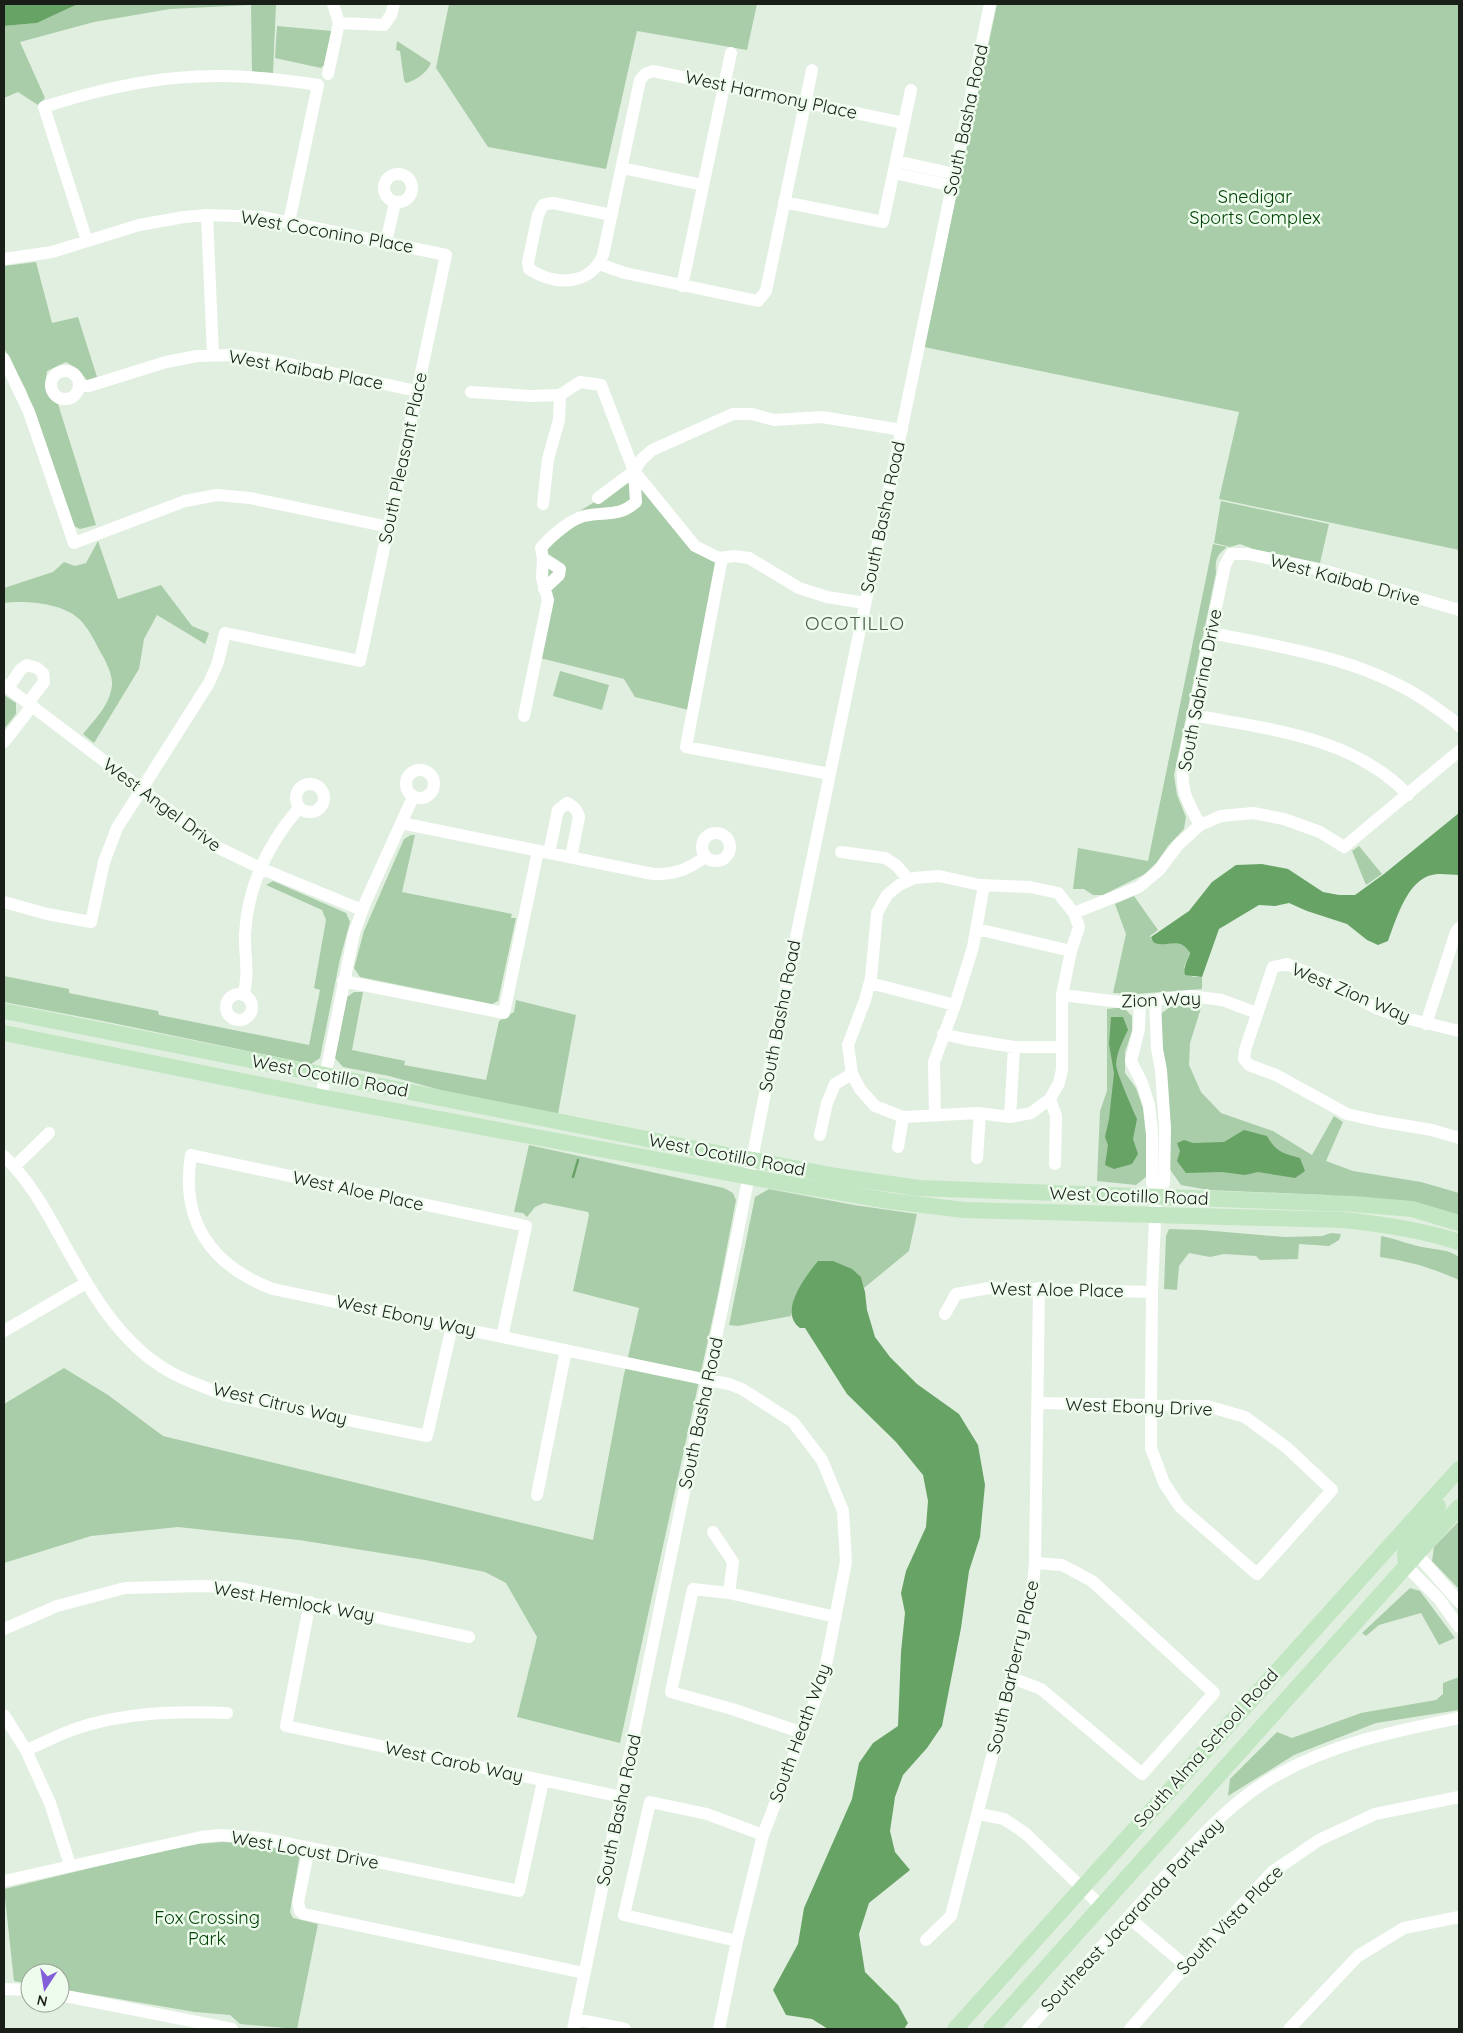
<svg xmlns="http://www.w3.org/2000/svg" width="1463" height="2033" font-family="Quicksand,sans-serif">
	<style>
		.green { fill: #a9cda8 }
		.water { fill: #68a366 }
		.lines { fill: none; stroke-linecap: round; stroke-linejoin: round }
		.stream { stroke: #68a366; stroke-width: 2.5 }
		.minor { stroke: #fff; stroke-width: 12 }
		.major { stroke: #c2e6c1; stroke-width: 16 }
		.labels { text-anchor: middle; stroke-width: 5; stroke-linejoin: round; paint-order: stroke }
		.street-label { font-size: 18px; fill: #191e18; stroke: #eefced }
		.park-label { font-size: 18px; fill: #004204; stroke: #eefced }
		.neighbourhood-label { font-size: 19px; letter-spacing: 1px; fill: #4b574a; stroke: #eefced }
	</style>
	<rect width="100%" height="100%" fill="#e1efe0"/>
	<!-- green -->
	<path class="green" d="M78,4H276L273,73L252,72L251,5L170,9L94,22L20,42L45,98L38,105L18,92L4,98V26L37,23Z
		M449,4H757L747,50L637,31L606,169L488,147L436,68Z
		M997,4H1459V550L1219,499L1239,412L924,347Z
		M277,26L332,31L324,65L321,68L275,58Z
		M397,41L431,63C428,72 415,81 406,83L404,80L400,51L396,50Z
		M36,262L52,323L78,317L97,377L87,380L78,369L66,362L47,371C45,385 44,396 58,404L96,525L80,529L74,526L26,390L4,348V266Z
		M636,471L695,546L722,558L693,711L635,697L624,679L536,657L548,600L541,548L565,520L598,500Z
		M1221,501L1329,524L1320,563L1253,549L1240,544L1230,547L1214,543Z
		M98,541L118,599L161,585L192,626L209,633L205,644L157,615L144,639L139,669L94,743L83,734C95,719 110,705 112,685C113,676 106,661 101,653C94,640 88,627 78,618C62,603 24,600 4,603V588L53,572L64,562L75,566L86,563Z
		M1213,544L1227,547C1216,555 1215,561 1216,573L1174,775L1177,795L1186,817L1184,829L1168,846L1157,862L1145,874L1103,895H1093L1084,889H1073L1078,848L1148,861Z
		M560,671L609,685L602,710L553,696Z
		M4,695L16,703V714L4,729Z
		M411,835H415L402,892L512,914L511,918H516L498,1001L492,1004L360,977L354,968L364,931L404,839Z
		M1359,846L1382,874L1366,885L1352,851Z
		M273,881L346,913L350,922L340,959L320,1058L311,1064L103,1021L4,1002V976L69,989V993L158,1011L159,1015L309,1045L320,990L314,988L326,920L322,910L266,885Z
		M1134,896L1158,930L1150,936L1153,942C1167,950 1179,934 1190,952L1188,959L1184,967L1193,977H1202V989L1135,994L1113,993L1126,934L1115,904Z
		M354,992H363L352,1050L405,1061L404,1065L486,1080L499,1021L514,1012L516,1000L576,1015L558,1114L444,1091L389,1076L343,1067L335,1058L347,997Z
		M1192,1004L1201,1008L1190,1043L1189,1065L1201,1092L1221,1113L1273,1131L1312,1155L1334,1116L1343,1122L1326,1161L1353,1171L1421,1182L1459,1193V1215L1327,1195L1208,1190L1181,1185L1169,1168L1159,1015L1170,1007Z
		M1123,1007L1132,1016V1031L1125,1052V1073L1136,1088L1143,1108L1146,1135V1177L1136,1185L1097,1181L1100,1111L1107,1091V1009Z
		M529,1145L724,1188L733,1193L736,1200L718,1294L620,1743L517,1717L537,1637L506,1583L485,1572L425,1560L299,1540L178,1527L91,1536L4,1563V1404L64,1368L108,1395L163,1436L593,1540L623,1379L639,1308L573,1291L589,1215L588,1212L544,1203L535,1207L527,1217L523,1213L514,1212Z
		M769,1189L854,1205L917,1214L909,1251L864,1288L861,1277L802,1284L795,1297L791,1316L738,1326L729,1325L755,1197Z
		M1169,1229L1202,1230L1285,1237L1322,1236L1331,1233L1341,1234L1339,1240L1329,1246L1299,1244L1298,1259L1260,1260L1256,1256L1224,1254L1210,1257L1189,1253L1179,1266L1177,1290L1164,1289L1166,1236Z
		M1381,1236C1397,1239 1412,1246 1428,1248C1440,1250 1449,1250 1459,1257V1280C1433,1268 1408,1261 1380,1257Z
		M1459,1521V1589L1432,1561L1434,1547Z
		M1410,1588L1420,1591L1455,1638L1439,1645L1421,1613L1379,1625L1366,1636L1362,1633Z
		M1459,1677V1710L1376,1723L1294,1755L1228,1796L1230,1779L1277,1732L1292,1738L1361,1713L1436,1700L1443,1694V1683Z
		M223,1842L251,1844L300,1853L290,1912L293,1918L318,1924L297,2029L240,2024L230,2015L195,2012L60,1989V1973H30V1984L14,1981L4,1889L161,1851L198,1844Z"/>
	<!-- water -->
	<path class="water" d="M4,4H78L37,23L4,26Z
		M1459,813V875C1451,875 1440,873 1432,875C1407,880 1396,920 1388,941L1378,945L1367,940L1347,924L1307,911L1289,903L1275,906L1259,905L1219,929L1202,977L1185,975C1183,966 1188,961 1190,953C1179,934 1167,950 1153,942L1151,937L1189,911L1212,882L1236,865L1262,864L1288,869L1323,892L1339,895H1355L1384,874Z
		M1111,1017H1123L1128,1030C1123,1040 1117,1052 1116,1064C1116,1072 1133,1110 1137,1119L1133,1139L1138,1154L1132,1164L1114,1169L1105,1165L1108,1145L1105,1137L1109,1119L1114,1073L1109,1044Z
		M1244,1130L1267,1136C1276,1152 1283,1153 1300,1158L1305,1171L1295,1178L1258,1172L1245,1175L1222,1172L1186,1173L1177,1161L1180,1151L1177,1143L1184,1140L1193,1143L1224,1142Z
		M818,1261H833L852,1269L861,1277L865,1292L867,1310L875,1337L890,1357L917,1384L959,1414L978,1445L985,1485L980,1537L969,1571L961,1628L942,1726L927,1748L903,1775L895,1797L890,1831L895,1852L910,1870L869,1903L859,1934L865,1972L898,2005L908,2023L904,2029H828L812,2019L786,2015L773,1990L798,1944L804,1908L852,1799L859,1763L873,1743L898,1726L901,1652L905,1613L901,1593L906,1571L926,1527L928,1501L923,1475L896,1442L847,1394L805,1328H800C778,1312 805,1277 818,1261Z"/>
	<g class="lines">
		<!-- stream -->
		<path class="stream" d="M573,1177L578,1160"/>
		<!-- minor -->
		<path class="minor" d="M333,4L339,23
			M339,23L384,25L391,15L394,4
			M328,74L339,23
			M896,161L955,174
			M622,168L703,185
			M894,173L953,186
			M384 188a14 14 0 1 1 28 0a14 14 0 1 1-28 0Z
			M784,202L883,222L911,90
			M207,215L213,355
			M612,215L553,203L543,205L538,215L528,262L529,269C555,286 590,286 603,255L640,80L645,74L653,71L904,123
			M87,241L44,107C143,75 215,68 318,85L289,222
			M386,242L395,203
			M4,259L52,252L139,225L184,217L207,215L262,217L446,255L360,661L225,633L218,662L209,683L117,828L104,862L91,922L47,914L4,902
			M599,264L625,273L758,301L766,291L812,70
			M682,286L731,53
			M4,359L29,412L74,543L185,501L217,495L250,498L389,527
			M51 385a14 14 0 1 1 28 0a14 14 0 1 1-28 0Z
			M79,386H89L166,362L197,356L232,355L270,360L417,391
			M471,392L531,396L560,395L580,382L601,385L634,471L695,546L719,558L734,556L749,558L799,588L827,597L865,603
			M598,498L634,471L642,459L652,450L733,414H752L774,420L822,417L902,430
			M543,504L548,459L559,420L560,395
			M543,558L560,569L559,575L544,589
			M722,558L686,747L830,774
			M1211,633C1287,648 1367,659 1432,705C1441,712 1452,718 1459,726
			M4,685L219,848L260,868L362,910
			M8,688L21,669L27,665L37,668L43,673L44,682L28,703
			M1193,715C1268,729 1354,737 1408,795
			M524,716L548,600L542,578L543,558L541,548C550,537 571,519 584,516C605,511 618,518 636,502L634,471
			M4,742L32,706
			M406 784a14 14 0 1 1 28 0a14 14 0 1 1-28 0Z
			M296 798a14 14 0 1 1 28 0a14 14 0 1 1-28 0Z
			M401,823L653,874C674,875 689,869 705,857
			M1200,825C1187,800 1181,793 1183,764L1225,565L1231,554H1248L1326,571L1459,610
			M702 847a14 14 0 1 1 28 0a14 14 0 1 1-28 0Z
			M841,852L885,858L896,865L909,880
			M549,853L558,810L567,803C574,807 577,809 579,817L571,857
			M939,876L980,885L1030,887L1058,893L1074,913L1079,927L1071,951L1062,995V1069L1059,1083L1050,1099L1031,1113L1010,1117L978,1113L903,1117L875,1106L860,1089L852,1074L848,1045L865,1000L871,978L877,913L887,895L899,885L914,878Z
			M1074,913L1139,887L1159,870L1178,845L1200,825L1221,816L1253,813L1284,819L1320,832L1344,847L1459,751
			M977,929L1071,951
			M343,981L504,1013L538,851
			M870,983L955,1005
			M226 1007a13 13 0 1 1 26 0a13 13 0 1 1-26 0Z
			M243,995C250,975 244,954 245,933C248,885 268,844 299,808
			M1062,995L1128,1003L1191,996L1222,1000L1257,1013
			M1155,1000L1157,1049L1161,1070L1165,1128L1164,1183L1156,1196
			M1426,1024L1456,932L1459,928
			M1459,1031L1401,1017L1376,1008L1326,981L1287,964L1273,967L1245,1050L1244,1059L1249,1065L1276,1075L1347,1114L1378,1121L1432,1130L1459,1138
			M943,1034L965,1039L1014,1047H1062
			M321,1097L354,933L365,903L413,797
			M1050,1099L1056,1116L1055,1164
			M935,1116L934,1062L955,1005L973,947L984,885
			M1010,1117L1014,1047
			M820,1135L827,1103L835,1084L852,1074
			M898,1147L903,1117
			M4,1156C29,1180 45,1209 62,1240C89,1289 120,1345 172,1373C189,1382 207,1388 225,1395L427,1436L452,1326
			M977,1158L980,1113
			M15,1166L49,1133
			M945,1314L956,1294L989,1288L1152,1292
			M4,1331L86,1283
			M502,1337L526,1226L191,1155C180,1222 212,1266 273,1289C418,1319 563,1349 708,1380L729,1384L742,1389L793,1422L822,1460L843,1511L846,1562L823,1680L763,1835L737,1941L719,2029
			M1038,1403L1207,1406L1245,1417L1286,1447L1332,1490L1257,1574L1180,1507L1164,1483L1151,1448V1398L1152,1292L1156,1196L1152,1182V1132L1149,1105L1142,1083L1131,1061L1139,1029L1140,1002
			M537,1495L566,1350
			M713,1532L733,1562L729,1593
			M1417,1554L1459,1602
			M1406,1566L1439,1599L1459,1627
			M310,1602L286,1726L622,1797
			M4,1629L57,1606L125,1588L203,1586L240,1588L469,1637
			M1012,1678L1041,1689L1142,1774L1214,1693L1092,1581L1062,1565L1035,1563
			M4,1715L26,1750L50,1803L70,1865
			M803,1733L732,1709L671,1692L693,1589L729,1593L836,1617
			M26,1750C41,1744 56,1736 72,1730C122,1712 175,1711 227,1713
			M979,1814L1004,1819L1025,1833L1101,1906
			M309,1848L298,1902L300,1911L304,1914L584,1973
			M4,1881L201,1837L220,1835L261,1838L519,1891L543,1781
			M1128,1917L1186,1966
			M926,1940L951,1916L1012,1678L1033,1587L1035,1563L1039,1288
			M737,1941L624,1915L650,1802L707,1814L763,1835
			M4,1989L30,1990
			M60,1995L232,2029
			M575,2019L625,2029
			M573,2029L736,1241L790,966L990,4
			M1028,2029C1069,1983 1110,1937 1152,1891C1190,1848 1228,1802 1279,1774C1337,1742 1396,1731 1459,1718
			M1130,2029L1186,1966L1272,1872L1319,1840L1375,1814L1459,1797
			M1292,2029L1290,2028L1358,1956L1404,1928L1459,1917"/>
		<!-- major -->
		<path class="major" d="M4,1011L737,1157L836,1176L919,1188L1353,1204L1412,1209L1459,1223
			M4,1033L321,1097L766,1180L890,1201L964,1210L1343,1220C1383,1224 1421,1230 1459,1242
			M1406,1565L1405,1553L1438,1506
			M955,2029L1459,1469
			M991,2029L1459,1507"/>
	</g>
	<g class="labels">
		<!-- street labels -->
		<g class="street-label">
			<text transform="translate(771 95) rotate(12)" y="6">West Harmony Place</text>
			<text transform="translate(966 120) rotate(-78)" y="6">South Basha Road</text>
			<text transform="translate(327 232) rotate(10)" y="6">West Coconino Place</text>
			<text transform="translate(306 370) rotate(10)" y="6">West Kaibab Place</text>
			<text transform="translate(403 458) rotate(-78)" y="6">South Pleasant Place</text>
			<text transform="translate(883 517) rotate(-78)" y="6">South Basha Road</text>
			<text transform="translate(1345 580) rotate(15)" y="6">West Kaibab Drive</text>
			<text transform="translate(1200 690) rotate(-79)" y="6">South Sabrina Drive</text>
			<text transform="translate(162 805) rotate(37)" y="6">West Angel Drive</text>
			<text transform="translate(1351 993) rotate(23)" y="6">West Zion Way</text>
			<text transform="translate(1161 1000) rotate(-2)" y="6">Zion Way</text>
			<text transform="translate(780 1016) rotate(-79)" y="6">South Basha Road</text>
			<text transform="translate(330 1076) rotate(11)" y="6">West Ocotillo Road</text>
			<text transform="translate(727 1155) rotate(11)" y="6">West Ocotillo Road</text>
			<text transform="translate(358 1191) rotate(12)" y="6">West Aloe Place</text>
			<text transform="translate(1129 1196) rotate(2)" y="6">West Ocotillo Road</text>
			<text transform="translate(1057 1290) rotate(1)" y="6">West Aloe Place</text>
			<text transform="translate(406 1316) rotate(12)" y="6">West Ebony Way</text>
			<text transform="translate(280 1404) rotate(13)" y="6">West Citrus Way</text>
			<text transform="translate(1139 1407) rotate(2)" y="6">West Ebony Drive</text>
			<text transform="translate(701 1413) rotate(-78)" y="6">South Basha Road</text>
			<text transform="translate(294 1602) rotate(10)" y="6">West Hemlock Way</text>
			<text transform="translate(1013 1667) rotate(-77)" y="6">South Barberry Place</text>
			<text transform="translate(800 1733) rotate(-70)" y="6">South Heath Way</text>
			<text transform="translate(1206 1748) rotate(-48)" y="6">South Alma School Road</text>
			<text transform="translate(454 1762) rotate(12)" y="6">West Carob Way</text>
			<text transform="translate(619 1810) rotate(-78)" y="6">South Basha Road</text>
			<text transform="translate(305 1850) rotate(10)" y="6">West Locust Drive</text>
			<text transform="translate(1132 1915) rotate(-47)" y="6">Southeast Jacaranda Parkway</text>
			<text transform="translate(1230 1920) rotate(-46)" y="6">South Vista Place</text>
		</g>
		<!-- park labels -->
		<g class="park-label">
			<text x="1255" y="203">Snedigar<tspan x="1255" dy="21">Sports Complex</tspan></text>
			<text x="207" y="1924">Fox Crossing<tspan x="207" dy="21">Park</tspan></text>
		</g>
		<!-- neighbourhood labels -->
		<g class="neighbourhood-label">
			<text x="855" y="630">OCOTILLO</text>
		</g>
	</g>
	<!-- border -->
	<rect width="1463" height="2033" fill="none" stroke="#191e18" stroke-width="10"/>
	<!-- north arrow -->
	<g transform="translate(45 1988) rotate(192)"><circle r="24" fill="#eefced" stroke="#99a398"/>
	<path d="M0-4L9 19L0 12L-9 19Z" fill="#835ed9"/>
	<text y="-8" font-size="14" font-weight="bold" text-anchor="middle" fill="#191e18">N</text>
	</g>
</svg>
